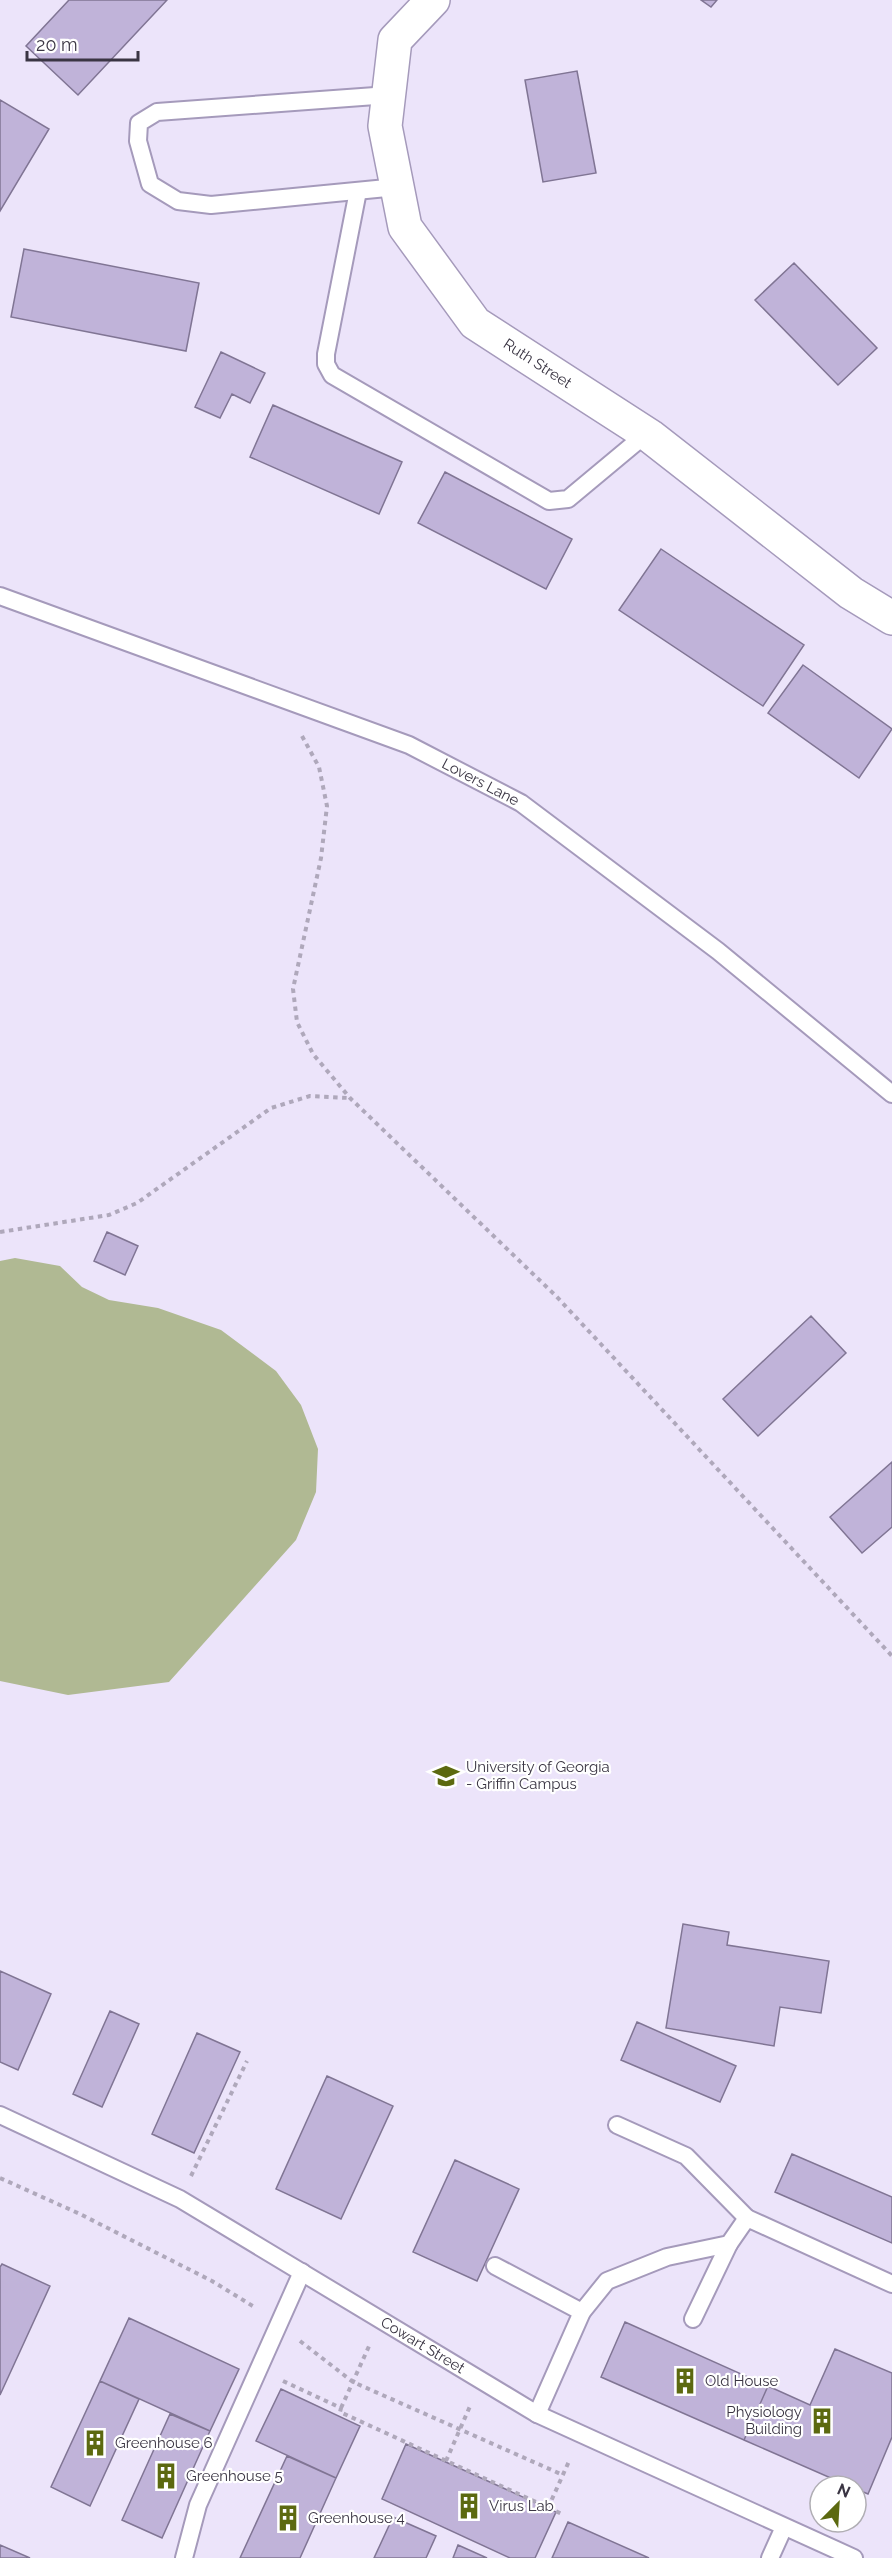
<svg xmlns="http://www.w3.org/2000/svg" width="892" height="2558" font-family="Raleway,sans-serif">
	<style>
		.water { fill: #b0b993 }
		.building { fill: #c0b3d9; stroke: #807594; stroke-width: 1.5 }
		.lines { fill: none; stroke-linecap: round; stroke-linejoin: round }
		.service-casing { stroke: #a59abb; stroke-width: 20 }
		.minor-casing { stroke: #a59abb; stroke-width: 36 }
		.path { stroke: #afa8bb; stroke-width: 4; stroke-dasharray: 4.5 4.5; stroke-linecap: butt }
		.service { stroke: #fff; stroke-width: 16 }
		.minor { stroke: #fff; stroke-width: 33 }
		.labels { text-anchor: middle; stroke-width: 4.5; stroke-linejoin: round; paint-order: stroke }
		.street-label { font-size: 15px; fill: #3a3543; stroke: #fff }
		.poi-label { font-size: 15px; fill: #3a3543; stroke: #fff; text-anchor: start }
	</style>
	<rect width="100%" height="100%" fill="#ece4fa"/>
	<!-- water -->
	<path class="water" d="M15,1258L60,1266L82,1287L109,1300L158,1308L221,1330L276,1371L301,1405L318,1449L316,1492L296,1540L169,1682L68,1695L0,1681V1261Z"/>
	<!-- building -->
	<path class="building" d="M69,0H167L78,95L26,46Z
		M701,0H717L711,7Z
		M577,71L596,173L543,182L525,80Z
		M0,100L49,129L0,211Z
		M24,249L199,283L186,351L11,317Z
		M794,263L877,348L838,385L755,300Z
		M221,352L265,373L250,403L232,394L220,418L195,407Z
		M273,405L402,462L379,514L250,457Z
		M445,472L572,539L546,589L418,523Z
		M661,549L804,645L763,706L619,610Z
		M803,665L892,729L859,778L768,713Z
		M107,1232L138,1246L125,1275L94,1261Z
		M811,1316L846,1353L758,1436L723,1399Z
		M892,1462V1527L862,1553L830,1517Z
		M683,1924L729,1932L727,1945L829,1961L821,2013L780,2007L774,2046L666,2028Z
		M0,1971L51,1994L18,2070L0,2062Z
		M110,2011L139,2024L102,2107L73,2094Z
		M637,2022L736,2066L720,2102L621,2060Z
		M197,2033L240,2052L194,2153L152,2134Z
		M327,2076L393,2106L341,2219L276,2189Z
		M792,2154L892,2197V2243L775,2192Z
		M455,2160L519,2189L477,2281L413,2252Z
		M2,2264L50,2286L0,2395V2267Z
		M129,2318L239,2369L210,2431L100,2381Z
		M625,2322L768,2386L744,2440L601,2377Z
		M835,2349L892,2373V2437L868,2494L856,2489V2486H849L744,2440L768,2386L810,2405Z
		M100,2381L139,2399L90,2506L51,2487Z
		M281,2389L360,2426L336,2478L256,2441Z
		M170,2414L210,2431L162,2538L122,2520Z
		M406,2444L556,2512L535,2558H510L382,2499Z
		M287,2456L336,2478L300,2558H240Z
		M393,2517L436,2536L426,2558H374Z
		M568,2522L649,2558H552Z
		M0,2545L30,2558H0Z
		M458,2545L487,2558H453Z"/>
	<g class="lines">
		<!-- service casing -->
		<g class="service-casing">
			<g id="service">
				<path d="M389,95L157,112L139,123L138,141L150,184L178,201L211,205L397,187"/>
				<path d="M358,191L326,354V364L332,375L549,501L568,499L646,434"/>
				<path id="s1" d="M0,596L409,745L521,803L718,951L892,1094"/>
				<path id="s2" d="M0,2115L180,2199L537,2414L854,2558"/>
				<path d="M617,2125L686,2156L747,2218"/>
				<path d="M495,2266L582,2312"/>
				<path d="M693,2319L729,2244"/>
				<path d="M537,2414L582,2312L607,2281L667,2257L729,2244L747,2218L892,2284"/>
				<path d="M184,2558L198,2505L302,2272"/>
				<path d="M770,2558L784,2527"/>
			</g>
		</g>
		<!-- minor casing -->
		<g class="minor-casing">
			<g id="minor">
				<path id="s3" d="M433,0L395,40L385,126L405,227L475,323L650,436L851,593L892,618"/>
			</g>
		</g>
		<!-- path -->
		<path class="path" d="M302,736L319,767L327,806L321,858L293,989L297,1022L313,1054L350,1098L556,1296L892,1656
			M0,1232L109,1215L137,1203L271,1108L310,1096L349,1098
			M191,2176L247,2061
			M0,2178L80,2214L212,2281L256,2308
			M300,2341L353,2382L563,2475
			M283,2381L341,2408L340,2412L562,2514
			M341,2408L370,2344
			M446,2461L471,2404
			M548,2508L570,2459"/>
		<!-- service -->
		<use href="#service" class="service"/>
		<!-- minor -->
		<use href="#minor" class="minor"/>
	</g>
	<!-- icons -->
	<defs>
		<g id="university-bare" transform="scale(2.07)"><path d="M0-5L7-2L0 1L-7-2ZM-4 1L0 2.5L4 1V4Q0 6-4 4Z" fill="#5c6910" stroke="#fff" stroke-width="2.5" paint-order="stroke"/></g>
		<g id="building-bare" transform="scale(2.07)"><path d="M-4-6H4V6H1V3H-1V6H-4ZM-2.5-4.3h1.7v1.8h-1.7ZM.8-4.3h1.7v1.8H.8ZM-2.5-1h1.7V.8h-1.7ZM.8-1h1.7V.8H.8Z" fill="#5c6910" stroke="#fff" stroke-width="2.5" paint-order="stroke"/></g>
	</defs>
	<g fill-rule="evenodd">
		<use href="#university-bare" x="446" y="1776"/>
		<use href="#building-bare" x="685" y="2381"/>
		<use href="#building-bare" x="822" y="2421"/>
		<use href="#building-bare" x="95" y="2443"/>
		<use href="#building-bare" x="166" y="2476"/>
		<use href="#building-bare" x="469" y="2506"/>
		<use href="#building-bare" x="288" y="2518"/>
	</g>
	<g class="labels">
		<!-- street labels -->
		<g class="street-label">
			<text dy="5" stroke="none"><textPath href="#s3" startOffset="438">Ruth Street</textPath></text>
			<text dy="5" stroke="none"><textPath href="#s1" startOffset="516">Lovers Lane</textPath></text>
			<text dy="5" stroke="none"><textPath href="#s2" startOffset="482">Cowart Street</textPath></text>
		</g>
		<!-- poi labels -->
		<g class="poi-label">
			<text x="466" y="1772">University of Georgia<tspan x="466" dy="17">- Griffin Campus</tspan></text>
			<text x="705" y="2386">Old House</text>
			<text x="802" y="2417" text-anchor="end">Physiology<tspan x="802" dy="17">Building</tspan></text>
			<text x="115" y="2448">Greenhouse 6</text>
			<text x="186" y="2481">Greenhouse 5</text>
			<text x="489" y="2511">Virus Lab</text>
			<text x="308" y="2523">Greenhouse 4</text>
		</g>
	</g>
	<!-- north arrow -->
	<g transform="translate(838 2504) rotate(24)"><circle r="28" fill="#ffffff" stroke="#b0aeb4" stroke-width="1.5"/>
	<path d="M0-4.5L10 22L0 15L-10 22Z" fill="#5c6910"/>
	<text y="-9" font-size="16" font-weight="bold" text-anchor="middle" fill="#3a3543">N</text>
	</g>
	<!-- scale -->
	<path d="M27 51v9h111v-9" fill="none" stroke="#3a3543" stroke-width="3"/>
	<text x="36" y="51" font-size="18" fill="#3a3543" stroke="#ffffff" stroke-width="4.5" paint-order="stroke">20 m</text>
</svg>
